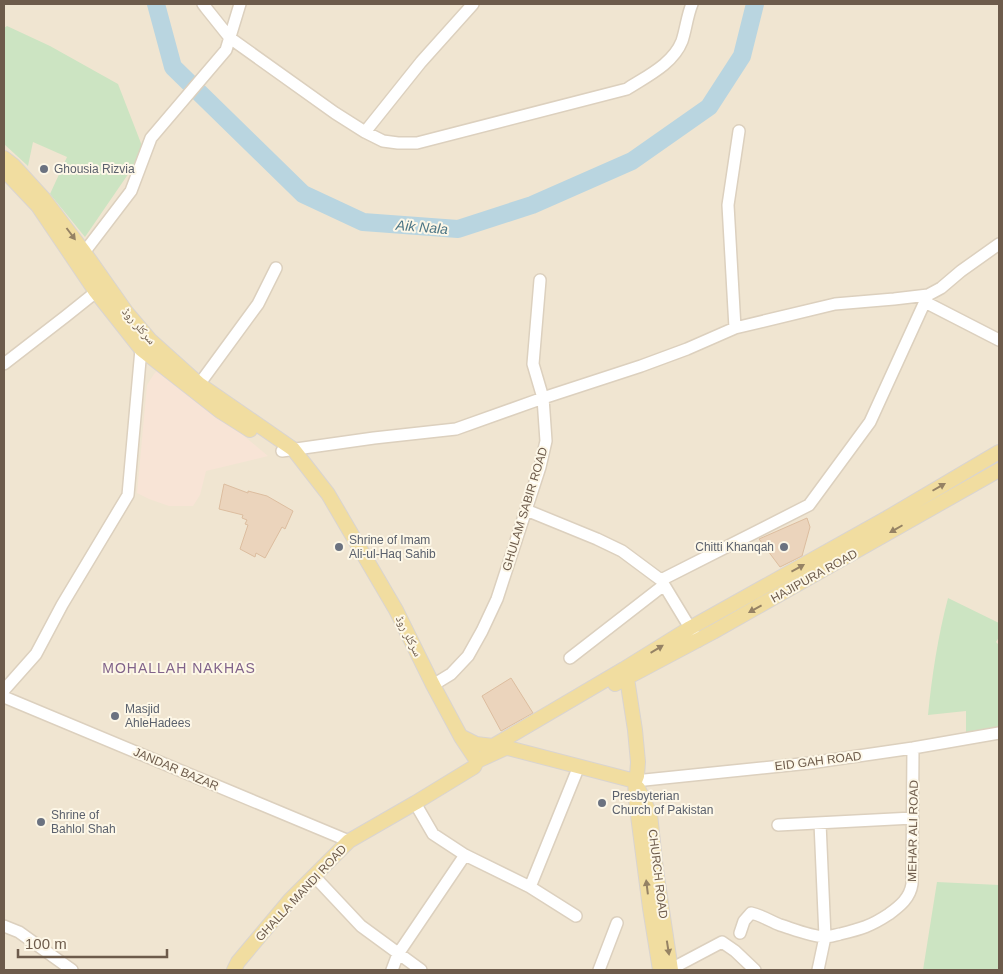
<svg xmlns="http://www.w3.org/2000/svg" width="1003" height="974" font-family="Arial,'Noto Naskh Arabic',sans-serif">
	<style>
		.residential { fill: #f0e5d1 }
		.commercial { fill: #f8e4d6 }
		.green { fill: #cce4c2 }
		.lines { fill: none; stroke-linecap: round; stroke-linejoin: round }
		.river { stroke: #b9d5e0; stroke-width: 18 }
		.building { fill: #ebd4bc; stroke: #dcbd9f }
		.minor-casing { stroke: #dcd0be; stroke-width: 14 }
		.major-casing { stroke: #d9d4d0; stroke-width: 16 }
		.minor { stroke: #fff; stroke-width: 11 }
		.major { stroke: #f1dda0; stroke-width: 14 }
		.oneway { fill: #958264 }
		.worship-dot { fill: #6b7280; stroke: #fdf7e7; stroke-width: 2 }
		.labels { text-anchor: middle; stroke-width: 4; stroke-linejoin: round; paint-order: stroke }
		.worship-label { font-size: 12px; fill: #5b616d; stroke: #fdf7e7; text-anchor: start }
		.street-label { font-size: 12px; fill: #6d5b4b; stroke: #fdf7e7 }
		.water-label { font-size: 14px; font-style: italic; fill: #4c7585; stroke: #fdf7e7 }
		.neighbourhood-label { font-size: 14px; letter-spacing: 1px; fill: #81638a; stroke: #fdf7e7 }
	</style>
	<rect width="100%" height="100%" fill="#f9f3e1"/>
	<!-- residential -->
	<path class="residential" d="M4,4H999V970H4Z"/>
	<!-- commercial -->
	<path class="commercial" d="M161,367L268,456L206,471L200,495L193,506H169L149,499L137,493L147,385L154,374Z"/>
	<!-- green -->
	<path class="green" d="M7,26L50,46L118,84L144,151L85,237L50,194L67,157L33,142L28,166L4,144V28Z
		M948,598L999,623V637L996,642L999,645V733L966,739V711L928,715C932,675 938,636 948,598Z
		M937,882L999,885V970H923Z"/>
	<g class="lines">
		<!-- river -->
		<path class="river" d="M156,4L173,67L303,194L363,222L458,229L532,205L632,161L709,107L742,56L755,4"/>
	</g>
	<!-- building -->
	<path class="building" d="M224,484L248,493V491L267,496L293,511L285,529L282,527L265,558L256,553L255,557L240,549L248,525L245,524L247,520L242,518L243,515L219,509Z
		M807,518L810,527L802,556L780,567L759,539Z
		M511,678L533,713L501,731L482,696Z"/>
	<g class="lines">
		<!-- minor casing -->
		<g class="minor-casing">
			<path id="minor" d="M203,4L206,8L230,38L335,113L365,132L383,141L398,143H417L627,89C647,76 673,64 682,41C686,29 687,16 692,4
				M365,132L421,62L473,4
				M79,259L131,191L151,138L226,50L240,4
				M925,302L999,340
				M735,328L728,205L739,131
				M4,364L66,316L96,292
				M195,390L258,304L276,268
				M282,451L374,438L456,429L543,398L641,366L687,349L735,328L835,304L894,299L928,295L941,288L961,271L999,244
				M526,510L597,539L622,551L661,580L698,641
				M661,580L809,505L870,422L928,295
				M570,658L664,585
				M433,685L451,674L468,656L482,631L497,599L540,467L546,441L543,398L533,364L540,280
				M4,690L36,654L62,605L128,495L141,349
				M4,697L349,841
				M635,781L810,763L913,748L999,733
				M415,803L433,834L465,855L530,887L576,916
				M778,825L913,818
				M314,876L361,926L421,970
				M530,887L579,766
				M4,926L19,932L72,970
				M740,933L744,921L751,913C761,915 770,921 780,925C793,929 810,936 824,937C829,937 835,935 840,934C861,929 871,926 889,914C900,906 910,898 912,884L913,748
				M671,969L722,942L735,951L755,970
				M392,970L398,954L465,855
				M599,970L617,923
				M818,970L825,937L820,823"/>
		</g>
		<!-- major casing -->
		<g class="major-casing">
			<path id="major" d="M4,158L13,165L44,199L84,252L127,313L150,340L199,384L293,449L328,494L396,610L433,685L461,737L477,761
				M4,170L38,206L96,292L141,349L220,411L250,430
				M626,672L635,730L638,762L637,776L635,781L636,800L650,908L660,970
				M615,684L713,632L999,470
				M462,737L476,744L493,746L624,669L690,628L887,518L999,452
				M508,748L635,781
				M477,761L508,747
				M638,788L650,814L656,870L671,970
				M234,970L238,962L290,900L349,841L415,803L474,767L477,761"/>
		</g>
		<!-- minor -->
		<use href="#minor" class="minor"/>
		<!-- major -->
		<use href="#major" class="major"/>
	</g>
	<!-- one-way arrows -->
	<defs><path id="oneway-solid" d="M-6-.8H1V-3.2L6.5 0L1 3.2V.8H-6Z" transform="scale(1.25)"/></defs>
	<g class="oneway">
		<use href="#oneway-solid" transform="translate(71 234) rotate(53)"/>
		<use href="#oneway-solid" transform="translate(939 487) rotate(-30)"/>
		<use href="#oneway-solid" transform="translate(896 529) rotate(150)"/>
		<use href="#oneway-solid" transform="translate(798 568) rotate(-29)"/>
		<use href="#oneway-solid" transform="translate(755 609) rotate(151)"/>
		<use href="#oneway-solid" transform="translate(657 649) rotate(-31)"/>
		<use href="#oneway-solid" transform="translate(647 887) rotate(-97)"/>
		<use href="#oneway-solid" transform="translate(668 948) rotate(81)"/>
	</g>
	<!-- markers -->
	<g class="worship-dot">
		<circle cx="44" cy="169" r="5"/>
		<circle cx="339" cy="547" r="5"/>
		<circle cx="784" cy="547" r="5"/>
		<circle cx="115" cy="716" r="5"/>
		<circle cx="602" cy="803" r="5"/>
		<circle cx="41" cy="822" r="5"/>
	</g>
	<g class="labels">
		<!-- worship labels -->
		<g class="worship-label">
			<text x="54" y="173">Ghousia Rizvia</text>
			<text x="349" y="544">Shrine of Imam<tspan x="349" dy="14">Ali-ul-Haq Sahib</tspan></text>
			<text x="774" y="551" text-anchor="end">Chitti Khanqah</text>
			<text x="125" y="713">Masjid<tspan x="125" dy="14">AhleHadees</tspan></text>
			<text x="612" y="800">Presbyterian<tspan x="612" dy="14">Church of Pakistan</tspan></text>
			<text x="51" y="819">Shrine of<tspan x="51" dy="14">Bahlol Shah</tspan></text>
		</g>
		<!-- street labels -->
		<g class="street-label">
			<text transform="translate(139 326) rotate(49)" y="4">سرکلر روڈ</text>
			<text transform="translate(525 509) rotate(-73)" y="4">GHULAM SABIR ROAD</text>
			<text transform="translate(814 576) rotate(-29)" y="4">HAJIPURA ROAD</text>
			<text transform="translate(409 636) rotate(63)" y="4">سرکلر روڈ</text>
			<text transform="translate(818 761) rotate(-7)" y="4">EID GAH ROAD</text>
			<text transform="translate(176 769) rotate(23)" y="4">JANDAR BAZAR</text>
			<text transform="translate(913 831) rotate(-89)" y="4">MEHAR ALI ROAD</text>
			<text transform="translate(658 874) rotate(83)" y="4">CHURCH ROAD</text>
			<text transform="translate(301 893) rotate(-47)" y="4">GHALLA MANDI ROAD</text>
		</g>
		<!-- water labels -->
		<g class="water-label">
			<text transform="translate(422 227) rotate(5)" y="5">Aik Nala</text>
		</g>
		<!-- neighbourhood labels -->
		<g class="neighbourhood-label">
			<text x="179" y="673">MOHALLAH NAKHAS</text>
		</g>
	</g>
	<!-- border -->
	<rect width="1003" height="974" fill="none" stroke="#6d5b4b" stroke-width="10"/>
	<!-- scale -->
	<path d="M18 949v8h149v-8" fill="none" stroke="#6d5b4b" stroke-width="2.5"/>
	<text x="25" y="949" font-size="15" fill="#6d5b4b" stroke="#fdf7e7" stroke-width="4" paint-order="stroke">100 m</text>
</svg>
